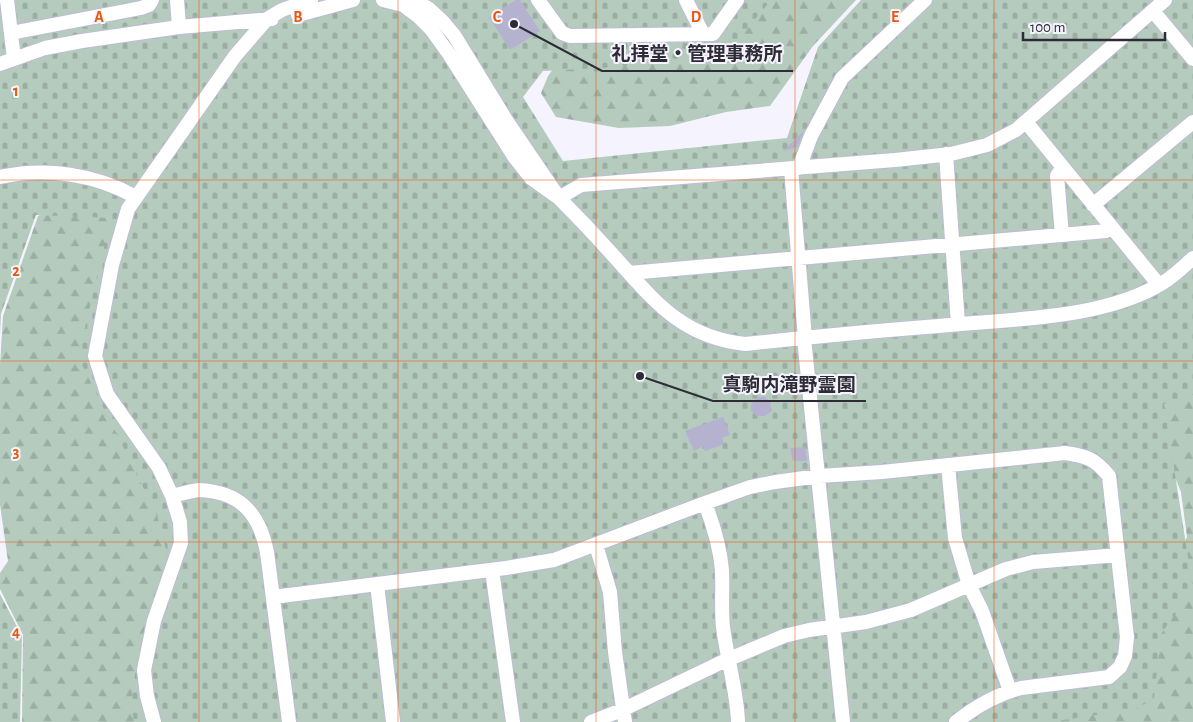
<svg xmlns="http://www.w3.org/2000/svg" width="1193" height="722" font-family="'Alegreya Sans','Noto Sans JP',sans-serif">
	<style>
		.forest { fill: url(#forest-firs) }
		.cemetery { fill: url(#cemetery-stones) }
		.building { fill: #b5b2d0 }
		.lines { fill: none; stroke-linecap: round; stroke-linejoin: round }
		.minor-casing { stroke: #bebcd5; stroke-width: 16 }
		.minor { stroke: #fff; stroke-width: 14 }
		.grid { fill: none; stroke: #e8590c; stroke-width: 1; stroke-opacity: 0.55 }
		.grid-label { font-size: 16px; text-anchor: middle; font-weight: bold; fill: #e8590c; stroke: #f5f4fe; stroke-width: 4; stroke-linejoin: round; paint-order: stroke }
		.leader { fill: none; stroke: #2d2c36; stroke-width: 2 }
		.callout-dot { fill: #2d2c36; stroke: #f5f4fe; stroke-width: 2 }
		.callout-label { font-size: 19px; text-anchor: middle; font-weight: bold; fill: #2d2c36; stroke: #f5f4fe; stroke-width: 4; stroke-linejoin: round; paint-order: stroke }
	</style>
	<defs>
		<pattern id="forest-firs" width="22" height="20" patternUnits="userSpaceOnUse" patternTransform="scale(1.25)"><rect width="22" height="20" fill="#b5cbbe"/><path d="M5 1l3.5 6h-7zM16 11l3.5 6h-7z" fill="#9caea4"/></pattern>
		<pattern id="cemetery-stones" width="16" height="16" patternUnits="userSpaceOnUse" patternTransform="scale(1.25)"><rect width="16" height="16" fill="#b5cbbe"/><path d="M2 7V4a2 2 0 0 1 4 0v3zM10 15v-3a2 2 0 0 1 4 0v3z" fill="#9caea4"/></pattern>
	</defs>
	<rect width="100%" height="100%" fill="#f5f4fe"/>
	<!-- forest -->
	<path class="forest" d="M763,0H856L813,46L770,106L726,112L670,126L619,128L556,117L541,93L548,76L556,65Z
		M84,200L140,216L175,553L149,722H22L23,635L0,589V573L8,561L0,505V365L3,316L38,216Z
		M1193,337V722H1009L1174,563L1187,537L1181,492L1172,470L949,357Z"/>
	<!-- cemetery -->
	<path class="cemetery" d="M0,0H771L727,54L602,68L543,71L523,97L563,161L787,138L818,47L861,0H1193V395L1164,404L1193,589L1161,634L1154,698L1136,709L1050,722H134L131,702L139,648L168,557L157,515L78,357L111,218L36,215L1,314L0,335Z
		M0,594L22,636L20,722H0Z"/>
	<!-- building -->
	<path class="building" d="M516,0H520L540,31L510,50L489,17Z
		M804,131L797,147L783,151Z
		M757,397H765L770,402L772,411L765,416H757L751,411V405Z
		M723,417L730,435L722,438L724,444L705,451L703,446L694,451L685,431Z
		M805,447L807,461H793L790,448Z"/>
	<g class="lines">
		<!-- minor casing -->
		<g class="minor-casing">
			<path id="minor" d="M7,0L14,59
				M177,0L179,27
				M383,0L403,5L419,17L431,29L449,54L515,158L531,178L559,198L506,120L454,35L443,22L429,9L415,0
				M538,0L562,33L570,36L713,34L737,0
				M686,0L703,34
				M1165,0L1016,130L987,145L951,154L895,160L581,185L559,198C577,216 595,235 612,254C653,299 680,337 745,344C810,337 874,331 938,326C1007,319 1104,320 1164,282C1174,276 1184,266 1193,258
				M1153,11L1193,59
				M298,15L353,0
				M11,33L141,8L149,5L152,0
				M0,64L45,48L82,41L179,27L272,19
				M1026,122L1159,285
				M946,154L958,324
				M799,168L811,136L842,78L925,0
				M791,169L805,338
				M0,177C46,167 95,174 136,197
				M1093,205L1193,122
				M1062,235L1057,176L1063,167
				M629,273L1106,231L1112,227
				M804,338L843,722
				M948,465L955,538L969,585L982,611L1010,691
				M172,496C181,494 190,491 199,490C204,490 210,491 215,492C247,498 261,521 267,552L289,722
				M705,503C713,524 720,547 722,570C723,589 721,608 723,627C727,659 737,690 738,722
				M596,545L610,592L615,652L625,722
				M492,570L513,722
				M377,584L393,722
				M273,597L506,568L554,560L705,503L750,487L775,482L819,476L882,472L1065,453C1087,456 1095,459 1109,476L1127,637L1125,656L1120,667L1109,677L1021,688C998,694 975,707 956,722
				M154,722L147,696L144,670L154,621L181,543L180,522L172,496L159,468L107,394L95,356L112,265L128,209L235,56L267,19L282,10L311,0
				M591,722L622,710L722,662L784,636L809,630L866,622L911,610L1006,569L1033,562L1118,555"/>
		</g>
		<!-- minor -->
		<use href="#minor" class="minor"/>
	</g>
	<!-- grid -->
	<path class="grid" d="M199,0V722M398,0V722M596,0V722M795,0V722M994,0V722M0,180H1193M0,361H1193M0,542H1193"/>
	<g class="grid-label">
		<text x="99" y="22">A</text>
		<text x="298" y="22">B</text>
		<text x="497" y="22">C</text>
		<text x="696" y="22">D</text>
		<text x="895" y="22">E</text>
		<text x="16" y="96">1</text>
		<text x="16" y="276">2</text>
		<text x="16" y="457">3</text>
		<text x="16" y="637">4</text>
	</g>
	<!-- callouts -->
	<path class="leader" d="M514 24L602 71H793M640 376L713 401H866"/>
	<g class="callout-dot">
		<circle cx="514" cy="24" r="5"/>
		<circle cx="640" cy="376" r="5"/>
	</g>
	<g class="callout-label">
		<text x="697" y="60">礼拝堂・管理事務所</text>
		<text x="789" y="391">真駒内滝野霊園</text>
	</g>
	<!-- scale -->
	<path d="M1023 32v8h142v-8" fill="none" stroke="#2d2c36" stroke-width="2.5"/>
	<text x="1030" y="32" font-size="15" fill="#2d2c36" stroke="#f5f4fe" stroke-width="4" paint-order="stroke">100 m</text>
</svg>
